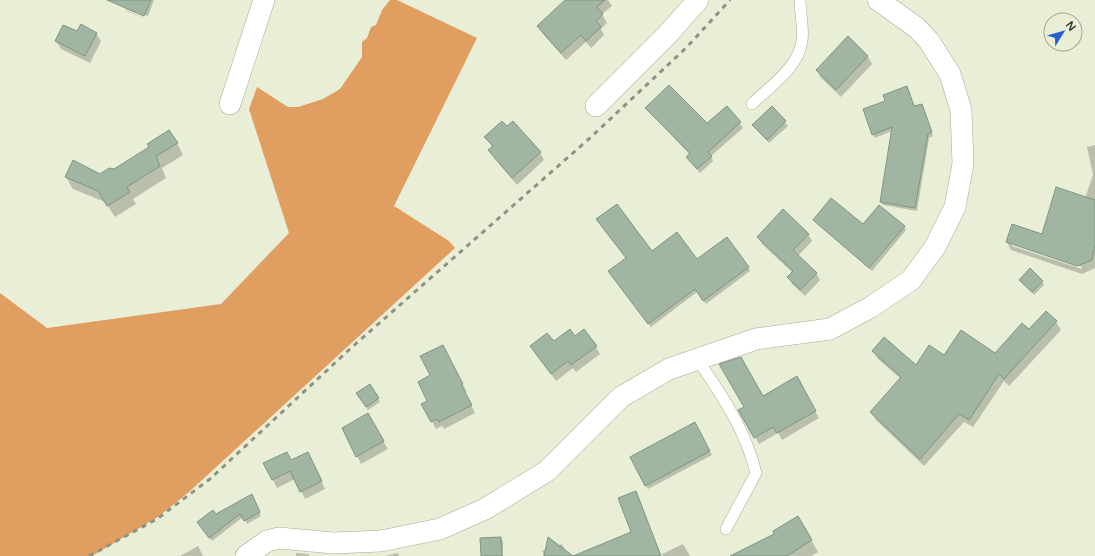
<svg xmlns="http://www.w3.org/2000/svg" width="1095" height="556" font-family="'Varela Round',sans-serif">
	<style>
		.forest { fill: #e09e61 }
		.shadow { fill: #0003; fill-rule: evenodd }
		.building { fill: #a0b5a2; stroke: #819583 }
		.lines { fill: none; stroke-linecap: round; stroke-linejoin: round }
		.lane-casing { stroke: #a6ac94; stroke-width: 12 }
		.street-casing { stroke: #a6ac94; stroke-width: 22 }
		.lane { stroke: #fff; stroke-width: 11 }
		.street { stroke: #fff; stroke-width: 21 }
		.rail { stroke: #8e9382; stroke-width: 3; stroke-dasharray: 5 5; stroke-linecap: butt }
	</style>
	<rect width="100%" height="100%" fill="#e8efd6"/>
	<!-- forest -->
	<path class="forest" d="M390,0H397L477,38L394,206L449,241L455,248L189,492L158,517L92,556H0V293L47,328L221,304L289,233L249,109L257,87L288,107H298L323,99L340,89L362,57V42L367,38L371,27L376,25L382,10Z"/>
	<!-- shadow -->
	<path class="shadow" d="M128,0H154L148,16L127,8V10L146,19L127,11L125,8Z
		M567,0H608L612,6L602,14L607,23L601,29L604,35L591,48L586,42L566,60L543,34L538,26Z
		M78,33H96L101,41L90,63L61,49L56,41Z
		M848,38L868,57L872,64L841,97L821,78L817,70Z
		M907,88L915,107L923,108L933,136L929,138L917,211L883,205L881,202L892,131L875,138L873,134L886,102Z
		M727,107L743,128L711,156L713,161L700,173L687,157L690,155L646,108L707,125Z
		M772,108L788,126L769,143L753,125Z
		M486,137L540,152L544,160L517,185L494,158L490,150L492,147Z
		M177,143L183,155L162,168L166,178L133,199L136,204L115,217L105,202L73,189L66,177L100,175Z
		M1095,145V268L1082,274L1011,250L1007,242L1012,225L1043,236L1085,198L1093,175L1087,147ZM1012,243L1082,267V269L1012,246Z
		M814,220L863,226H904L906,230L872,271Z
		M600,223L652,252L748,267L750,271L706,304L697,292L651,327L612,275L627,259Z
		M808,234L812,241L798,256L816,273L820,280L805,296L792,284L788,277L793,273L762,244L758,237Z
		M1020,280L1042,281L1044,285L1034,295Z
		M1056,322L1061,330L1009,386L1004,381L973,427L964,422L924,466L876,420L871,412L901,379L878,359L873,351L916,367L944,357L995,354L1029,331Z
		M575,337L596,347L600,354L576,372L573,368L556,381L531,346Z
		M447,354L467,392L465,393L475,413L444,429L442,426L436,429L423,404L429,401L431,376Z
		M796,378L819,418L782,440L778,433L759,444L740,411Z
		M370,385L380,402L368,410L360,397Z
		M367,415L388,449L361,464L343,429Z
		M694,424L712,455L648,489L631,458Z
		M291,461H312L325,489L305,499L295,479L277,488L265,464Z
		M254,499L261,516L247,524L243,517L212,541L200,526L216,515Z
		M798,517L818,552L811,556H732L775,534Z
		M501,538L503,542V556H482Z
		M562,544L568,556H544L542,551Z
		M683,544L690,556H663L662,554Z
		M198,546L203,556H180Z
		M296,553L308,554L310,556H288H296Z
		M398,553L399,556H385Z"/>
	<!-- building -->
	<path class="building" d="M107,0H151L144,16Z
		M565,0H605L597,7L603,14L596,21L601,27L586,41L581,35L561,53L537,26Z
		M81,24L97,33L85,56L55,41L63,25L77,31Z
		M848,36L868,56L836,90L816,70Z
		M669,85L707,123L727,106L741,122L708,152L712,156L697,169L686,157L690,153L645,108Z
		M907,86L914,106L922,104L932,132L928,134L915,208L880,202L892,127L872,135L863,109L885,101L883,95Z
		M772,106L786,121L767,140L752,125Z
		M502,121L507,126L513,121L541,152L512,178L488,150L493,146L484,137Z
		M169,130L178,143L156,156L160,166L127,187L130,192L107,206L98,191L65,177L73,160L100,174L109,168L114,169L149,147L147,144Z
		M1056,187L1095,200V245L1092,260L1077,266L1006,242L1012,224L1042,234Z
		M831,198L863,224L879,205L905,226L869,268L813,220Z
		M617,204L652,251L677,232L697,259L727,237L749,267L703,301L695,289L648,324L608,271L626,258L596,219Z
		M783,209L809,234L793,250L817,273L800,290L787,277L793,271L757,237Z
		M1030,268L1043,281L1032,292L1019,280Z
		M1046,311L1057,321L1004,379L999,374L969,420L959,414L920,459L870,412L901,377L872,351L884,337L916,365L929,345L944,355L961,330L995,353L1022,323L1029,329Z
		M570,329L575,336L584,329L597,346L571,365L568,361L551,374L530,346L547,333L554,341Z
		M443,345L463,384L461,385L472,405L439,422L437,419L431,422L421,404L427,401L418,382L430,375L420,356Z
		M741,357L763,396L797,376L816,411L777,433L773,427L754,438L738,410L744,407L719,364Z
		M370,384L379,398L366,407L356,393Z
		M368,413L384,441L356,457L342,428Z
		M695,422L710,451L645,486L630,457Z
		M287,452L291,460L308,452L322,481L300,492L290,471L272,480L263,463Z
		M636,491L661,556H573L631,532L618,498Z
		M252,494L260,512L244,521L240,514L209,538L197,522L213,510L216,514Z
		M798,516L812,540L787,556H730L774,534L773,531Z
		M501,537L502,556H481L480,538Z
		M548,537L573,556H544Z"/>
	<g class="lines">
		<!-- lane casing -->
		<g class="lane-casing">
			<path id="lane" d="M752,104C770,86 799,67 802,41C804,27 800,14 800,0
				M697,359C722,395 746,431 756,473L726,529"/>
		</g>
		<!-- street casing -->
		<g class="street-casing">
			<path id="street" d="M230,104L264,0
				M596,106L667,35L698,0
				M246,556L267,541L279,538L333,543L381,541L440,529L485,509L547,471L621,397L669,369L756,339L830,329L871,307L911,280L935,247L955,207L963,164L961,110L950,74L929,41L917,28L878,0"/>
		</g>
		<!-- lane -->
		<use href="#lane" class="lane"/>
		<!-- street -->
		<use href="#street" class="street"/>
		<!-- rail -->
		<path class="rail" d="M89,556L157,519L210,479L351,348L590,138L687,47L730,0"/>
	</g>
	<!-- north arrow -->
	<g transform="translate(1063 32) rotate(53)"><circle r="19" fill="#e8efd6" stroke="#a2a794"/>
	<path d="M0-3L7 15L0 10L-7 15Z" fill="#2860cd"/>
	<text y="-6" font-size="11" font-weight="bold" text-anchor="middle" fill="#383b31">N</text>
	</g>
</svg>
